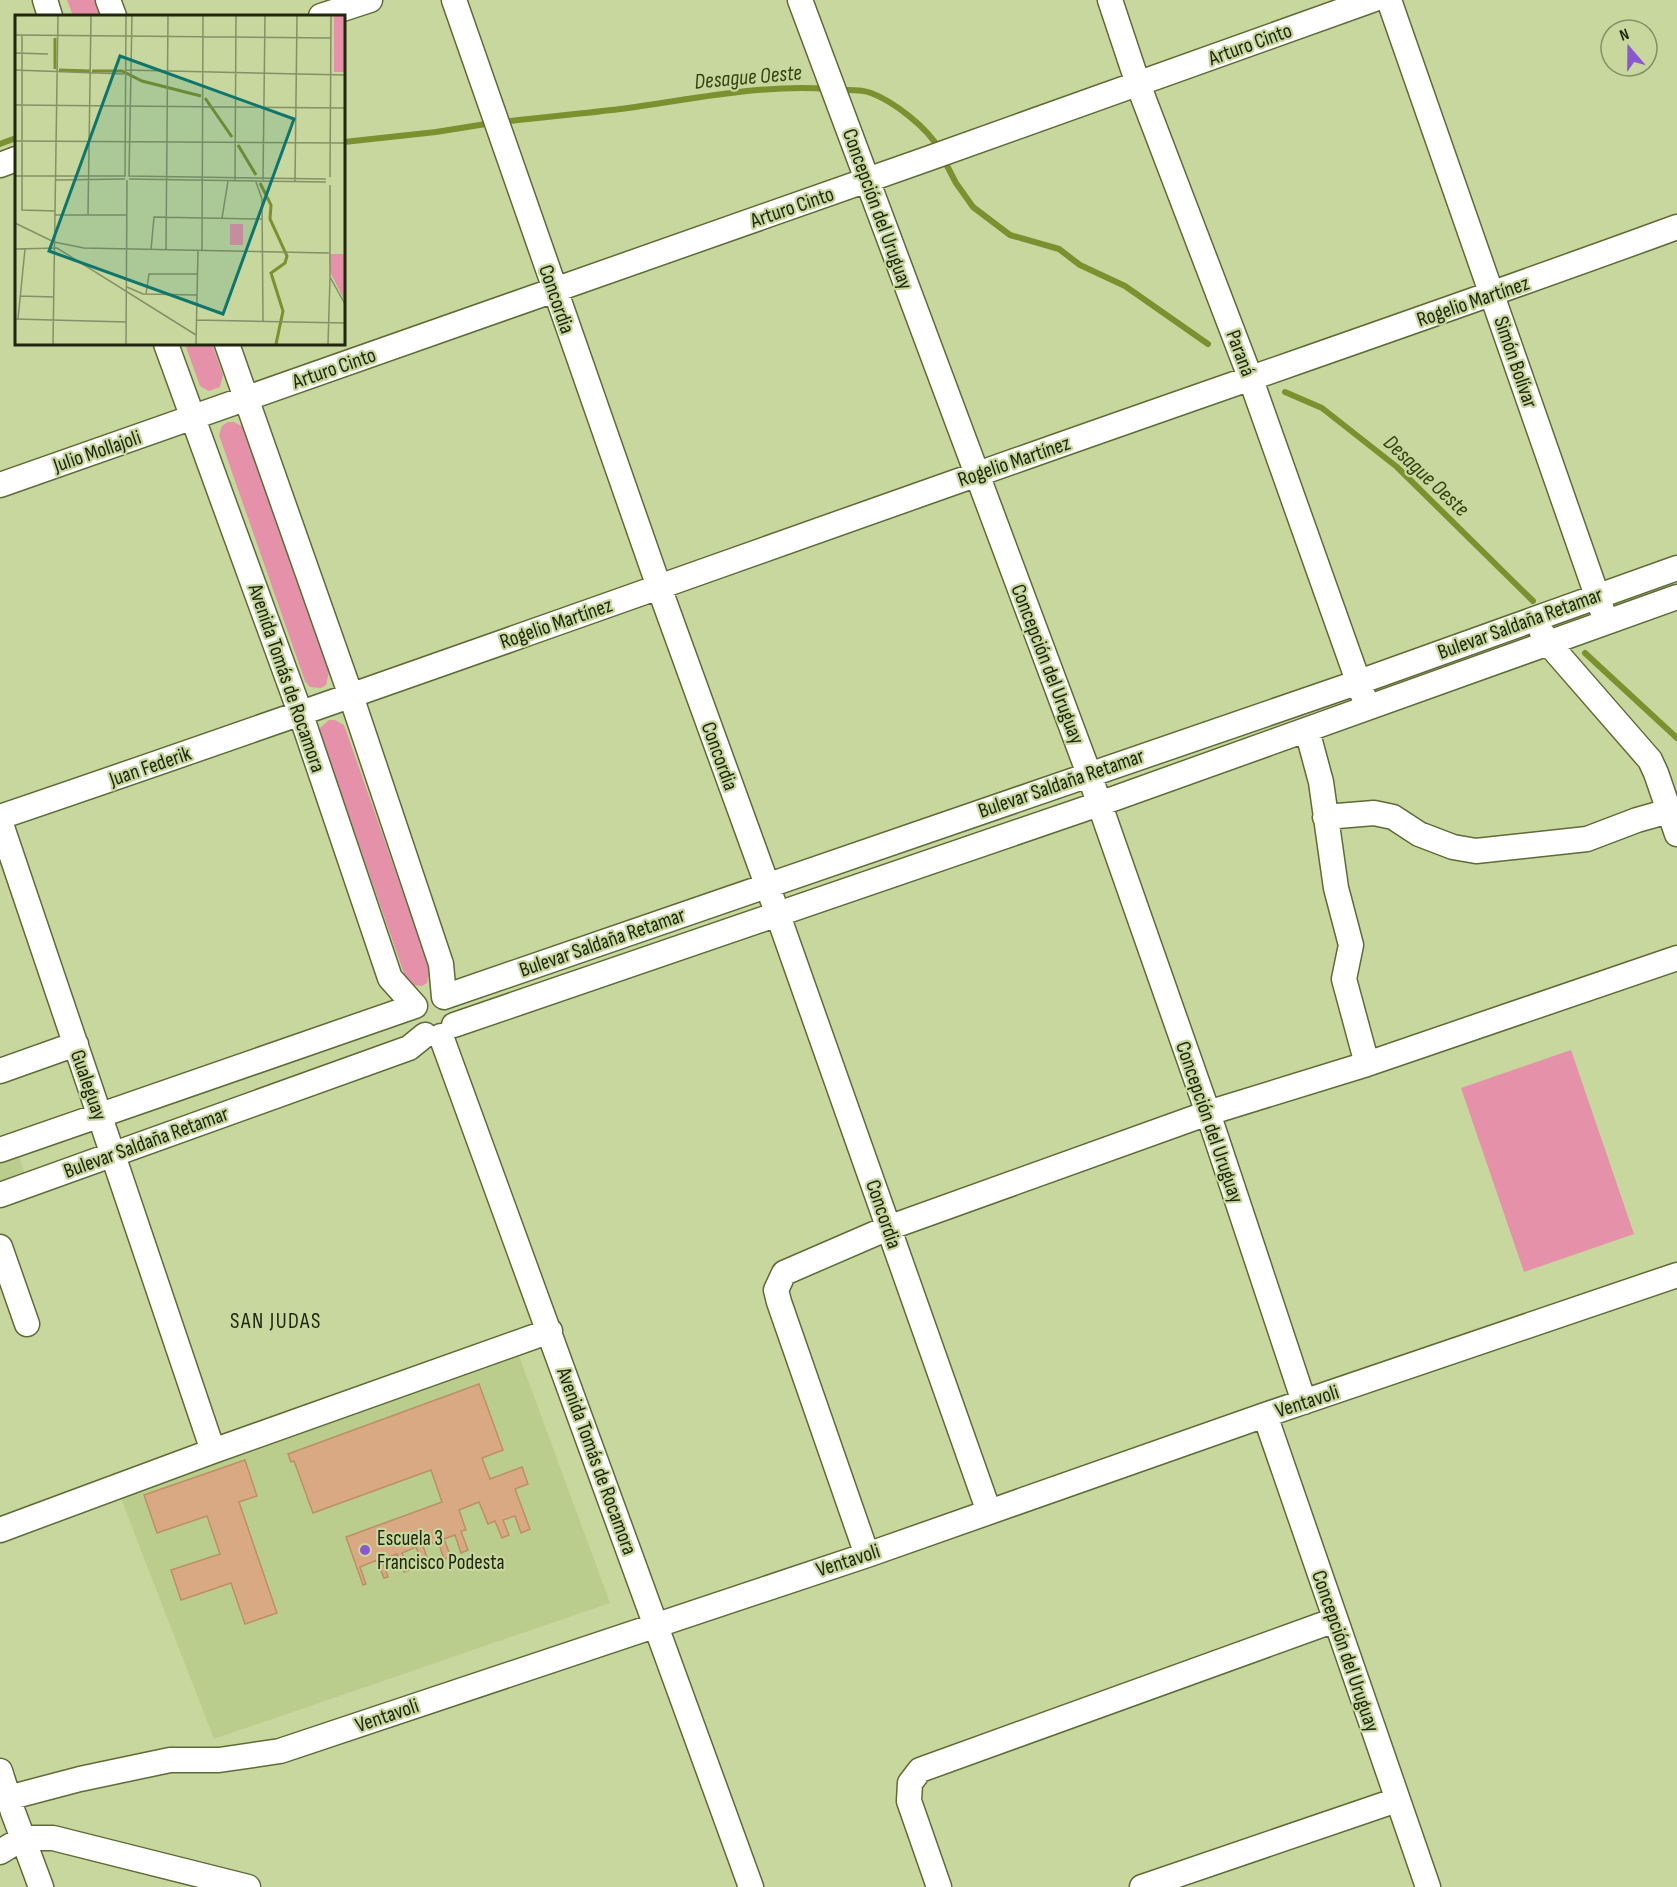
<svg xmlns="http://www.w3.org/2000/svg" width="1677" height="1887" font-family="'Sofia Sans Condensed',sans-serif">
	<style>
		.built { fill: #bbcd8d }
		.green { fill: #e591aa }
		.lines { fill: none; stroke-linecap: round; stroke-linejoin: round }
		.stream { stroke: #7b902e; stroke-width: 6 }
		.building { fill: #d8a982; stroke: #bd8f69; stroke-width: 1.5 }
		.minor-casing { stroke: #5e6b37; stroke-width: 27 }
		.minor { stroke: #fff; stroke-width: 24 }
		.poi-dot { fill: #8a57cf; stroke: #c7d79e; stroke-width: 2 }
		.labels { text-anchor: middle; stroke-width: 4.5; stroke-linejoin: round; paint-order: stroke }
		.street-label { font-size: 21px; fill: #202610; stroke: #c7d79e }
		.poi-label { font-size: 21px; fill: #202610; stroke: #c7d79e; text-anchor: start }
		.water-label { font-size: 22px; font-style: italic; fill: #37420e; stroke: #c7d79e }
		.neighbourhood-label { font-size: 22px; letter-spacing: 1.5px; fill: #202610; stroke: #c7d79e }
		.inset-river { fill: none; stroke: #7b902e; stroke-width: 3 }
		.inset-road { fill: none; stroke: #849065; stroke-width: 1.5 }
		.view { fill: #0f766e; fill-opacity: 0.15; stroke: #0f766e; stroke-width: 3 }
		.inset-edge { fill: none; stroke: #202610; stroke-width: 3 }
	</style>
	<rect width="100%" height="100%" fill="#c7d79e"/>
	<!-- built -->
	<path class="built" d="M17,1150L26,1178L0,1187V1156Z
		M519,1356L610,1603L214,1739L120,1496Z"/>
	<!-- green -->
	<path class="green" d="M67,0H95L100,16H73Z
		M185,344H212L223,375L220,387L209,391L200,386Z
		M228,422H234L243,427L329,672L326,685L321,688L310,687L305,681L219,435L222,426Z
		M329,720H335L344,725L430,970L427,983L422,986L411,985L406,979L320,733V728Z
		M1571,1050L1634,1234L1524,1272L1461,1088Z"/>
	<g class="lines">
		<!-- stream -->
		<path class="stream" d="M839,90C849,90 862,89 871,93C893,101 928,128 939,149
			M502,122C541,117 581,114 620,109C689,100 759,84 828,89
			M344,142L436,132L492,123
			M0,144L16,138
			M943,158L956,183L973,207L1010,235L1059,249L1080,265L1125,286L1208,344
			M1285,392L1322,408L1397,467L1533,601
			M1585,653L1677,738"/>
	</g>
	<!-- building -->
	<path class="building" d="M479,1384L503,1450L482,1458L490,1479L522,1467L528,1484L515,1489L530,1529L521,1533L515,1516L503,1520L509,1535L502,1538L495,1521L488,1524L479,1502L459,1510L466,1530L461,1531L468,1550L461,1553L455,1535L444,1539L451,1557L444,1559L438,1541L423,1546L429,1563L423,1565L416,1547L402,1553L409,1570L404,1572L397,1554L382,1560L388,1577L384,1578L377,1560L360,1567L366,1584L363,1585L346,1537L442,1502L431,1470L313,1513L294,1461L291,1462L288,1454Z
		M245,1460L257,1496L239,1502L277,1613L245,1624L231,1583L181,1600L171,1570L220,1554L207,1516L157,1533L144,1495Z"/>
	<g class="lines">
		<!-- minor casing -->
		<g class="minor-casing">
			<path id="minor" d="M45,0L50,16
				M108,0L114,16
				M454,0L659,587L778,915L989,1512
				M800,0L1089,774L1208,1113L1304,1402
				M1110,0L1138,84L1250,377L1363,695
				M1389,0L1602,610
				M321,16L370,0
				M0,165L16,159
				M227,344L351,696L441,964L444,997L1359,682L1677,568
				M0,485L927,159L1372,0
				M1542,633L1549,644L1650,760L1656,773L1677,834
				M1307,730L1321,782L1336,888L1351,945L1344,979L1367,1064
				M0,817C327,706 652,589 978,474C1211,391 1445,312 1677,227
				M1325,817L1374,813L1393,817L1419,834L1453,847L1476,851L1587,839L1637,820L1669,811
				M0,821L213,1451
				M454,1025L1099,804L1677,597
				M441,1036L751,1887
				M0,1071L76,1044
				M0,1150L415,1006L390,978L301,715L166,344
				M0,1195L409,1048L425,1035
				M0,1247L27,1324
				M1265,1415L1428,1887
				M0,1530L213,1451L550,1331
				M867,1555L779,1302L776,1290L784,1273L888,1228L1208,1113L1367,1064L1677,958
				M0,1771L13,1812L41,1887
				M0,1798H8L80,1779L170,1760H219L280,1751L867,1555L1265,1415L1677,1275
				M0,1852L23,1838H53L248,1887
				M939,1887L909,1801L910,1783L920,1770L1335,1620
				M1142,1887L1397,1800"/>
		</g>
		<!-- minor -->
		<use href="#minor" class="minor"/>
	</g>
	<!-- markers -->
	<circle class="poi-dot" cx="365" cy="1550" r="6"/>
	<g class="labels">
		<!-- street labels -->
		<g class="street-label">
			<text transform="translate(1250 44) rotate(-20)" y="7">Arturo Cinto</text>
			<text transform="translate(792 207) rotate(-19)" y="7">Arturo Cinto</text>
			<text transform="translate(878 209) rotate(70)" y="7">Concepción del Uruguay</text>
			<text transform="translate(557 299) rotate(71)" y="7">Concordia</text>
			<text transform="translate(1473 301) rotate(-19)" y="7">Rogelio Martínez</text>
			<text transform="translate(1241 353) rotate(69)" y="7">Paraná</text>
			<text transform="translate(1516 362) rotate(71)" y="7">Simón Bolívar</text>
			<text transform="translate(334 368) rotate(-19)" y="7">Arturo Cinto</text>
			<text transform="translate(97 451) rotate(-19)" y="7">Julio Mollajoli</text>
			<text transform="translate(1014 461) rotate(-19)" y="7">Rogelio Martínez</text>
			<text transform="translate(556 623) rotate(-19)" y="7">Rogelio Martínez</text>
			<text transform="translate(1520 623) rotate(-20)" y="7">Bulevar Saldaña Retamar</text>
			<text transform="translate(1048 664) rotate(69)" y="7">Concepción del Uruguay</text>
			<text transform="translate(287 678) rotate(71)" y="7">Avenida Tomás de Rocamora</text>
			<text transform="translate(720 756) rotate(70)" y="7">Concordia</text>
			<text transform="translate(150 766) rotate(-19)" y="7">Juan Federik</text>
			<text transform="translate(1061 783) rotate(-19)" y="7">Bulevar Saldaña Retamar</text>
			<text transform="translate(602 942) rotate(-19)" y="7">Bulevar Saldaña Retamar</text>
			<text transform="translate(89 1085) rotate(71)" y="7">Gualeguay</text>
			<text transform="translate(1210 1122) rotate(71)" y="7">Concepción del Uruguay</text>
			<text transform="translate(146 1142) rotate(-20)" y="7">Bulevar Saldaña Retamar</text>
			<text transform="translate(884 1214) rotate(71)" y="7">Concordia</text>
			<text transform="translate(1307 1401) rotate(-18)" y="7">Ventavoli</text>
			<text transform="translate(597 1461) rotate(70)" y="7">Avenida Tomás de Rocamora</text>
			<text transform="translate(848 1560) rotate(-18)" y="7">Ventavoli</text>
			<text transform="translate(1346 1651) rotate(71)" y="7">Concepción del Uruguay</text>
			<text transform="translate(387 1715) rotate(-19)" y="7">Ventavoli</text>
		</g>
		<!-- poi labels -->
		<g class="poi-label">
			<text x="377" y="1545">Escuela 3<tspan x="377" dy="24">Francisco Podesta</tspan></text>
		</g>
		<!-- water labels -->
		<g class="water-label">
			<text transform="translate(748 76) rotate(-5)" y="8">Desague Oeste</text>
			<text transform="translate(1427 475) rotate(43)" y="8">Desague Oeste</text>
		</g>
		<!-- neighbourhood labels -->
		<g class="neighbourhood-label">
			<text x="276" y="1328">SAN JUDAS</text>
		</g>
	</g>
	<!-- overview -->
	<g transform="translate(15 15)">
		<rect width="330" height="330" fill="#c7d79e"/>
		<path d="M319,1H330V57H319ZM215,209H228V230H215ZM314,239H330V286L315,257Z" fill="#e591aa"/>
		<path class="inset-river" d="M40,23V54M44,55L75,56M77,56H107L127,66L186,81M190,83L217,122M223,130L241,160M245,168L256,190L255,204L272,241L270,248L256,258L268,296L261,329"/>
		<path class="inset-road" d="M117,1L114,161L311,164M0,20L316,23M7,20V195L40,196M0,38L33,39M0,55L109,59M110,55L330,60M0,90L330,93M0,126L330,128M0,161H110L111,1M315,162L316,1M114,164L311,167M40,165L110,164M220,165L221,1M248,165L250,1M280,166L282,1M241,167L247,184L248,306M315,170V262L330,289M73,199L76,1M40,200H112M207,203L213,166M0,208L39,227L69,233L314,238M0,234L42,233L181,320M136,235L139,202L247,204M151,235L153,1M187,235L188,1M112,272L128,279L182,280M131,279L134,259H182M5,281L39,282M0,304L111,307M3,304L10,234M182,305L330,308M38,329L43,1M111,329L112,165M181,329L183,235M313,329L315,263"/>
		<path class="view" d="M105,41L279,104L208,299L34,236Z"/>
		<rect width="330" height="330" class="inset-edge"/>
	</g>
	<!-- north arrow -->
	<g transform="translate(1629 48) rotate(340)"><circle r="28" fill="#c7d79e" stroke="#849065" stroke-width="1.5"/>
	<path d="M0-4.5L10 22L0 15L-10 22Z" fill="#8a57cf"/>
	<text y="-9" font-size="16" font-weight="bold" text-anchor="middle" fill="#202610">N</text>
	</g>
</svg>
